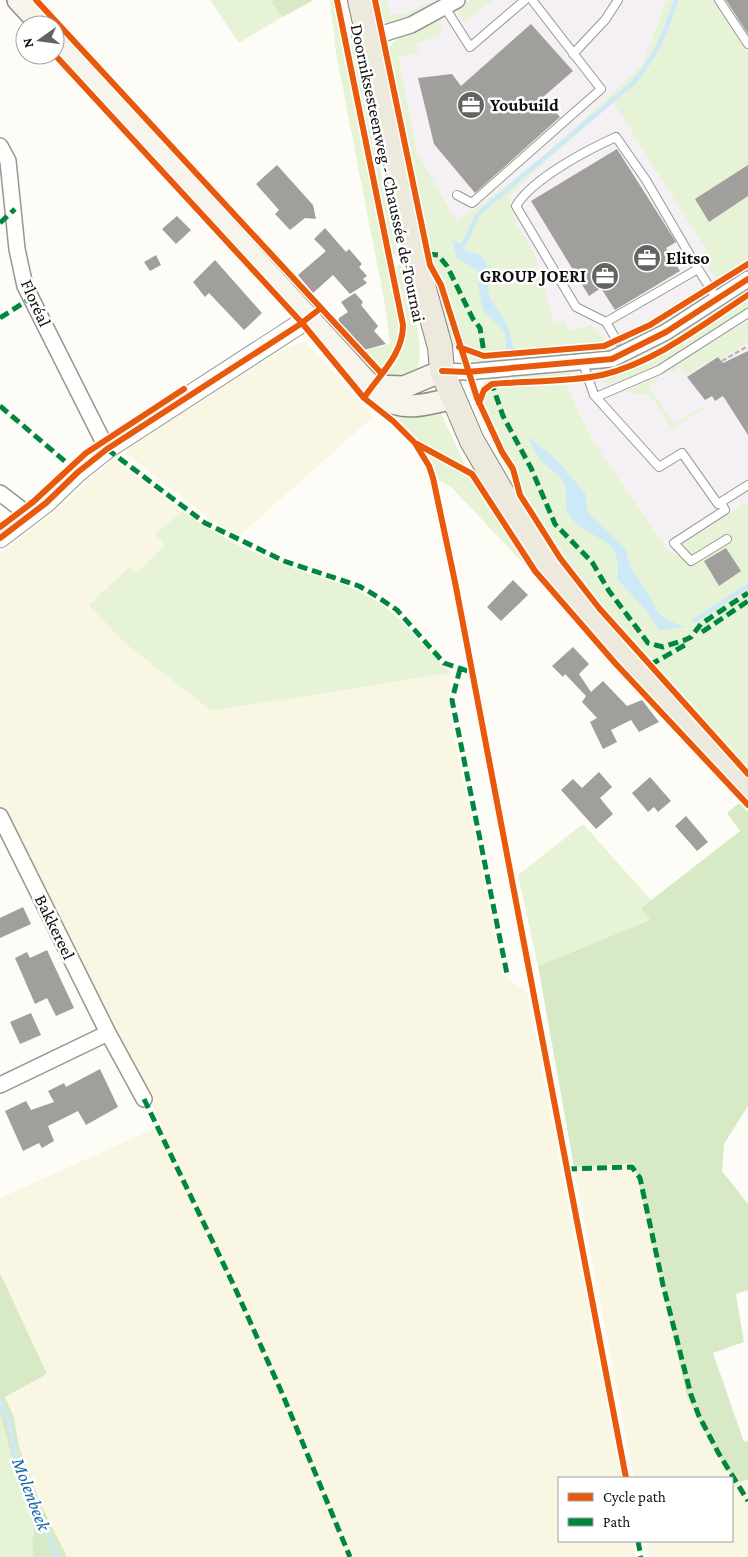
<svg xmlns="http://www.w3.org/2000/svg" width="748" height="1557" font-family="'Crimson Pro',serif">
	<style>
		.industrial { fill: #f5f0f3 }
		.farmland { fill: #f9f7e4 }
		.green { fill: #e7f3d7 }
		.forest { fill: #d8eac5 }
		.water { fill: #cde8f7 }
		.lines { fill: none; stroke-linecap: round; stroke-linejoin: round }
		.stream { stroke: #cde8f7; stroke-width: 4.5 }
		.building { fill: #a19f9c }
		.service-casing { stroke: #979795; stroke-width: 10 }
		.minor-casing { stroke: #979795; stroke-width: 18 }
		.tertiary-casing { stroke: #979795; stroke-width: 21 }
		.secondary-casing { stroke: #8e8d8b; stroke-width: 24 }
		.primary-casing { stroke: #858482; stroke-width: 26 }
		.path { stroke: #b9b9b8; stroke-width: 2.5; stroke-dasharray: 5 2.5; stroke-linecap: butt }
		.service { stroke: #fffffe; stroke-width: 8 }
		.minor { stroke: #fffffe; stroke-width: 15 }
		.tertiary { stroke: #fffffe; stroke-width: 19 }
		.secondary { stroke: #f6f4eb; stroke-width: 21 }
		.primary { stroke: #ede9dc; stroke-width: 24 }
		.quiet { stroke: #00873e; stroke-width: 5; stroke-dasharray: 10 5; stroke-linecap: butt }
		.cycleway-casing { stroke: #fff; stroke-width: 9 }
		.cycleway { stroke: #e8590c; stroke-width: 6 }
		.labels { text-anchor: middle; stroke-width: 5; stroke-linejoin: round; paint-order: stroke }
		.poi-label { font-size: 18px; font-weight: bold; fill: #111; stroke: #fff; text-anchor: start }
		.street-label { font-size: 18px; fill: #111; stroke: #fff }
		.water-label { font-size: 19px; font-style: italic; fill: #1768a6; stroke: #fff }
	</style>
	<rect width="100%" height="100%" fill="#fdfcf7"/>
	<!-- industrial -->
	<path class="industrial" d="M387,0H441L435,5L432,2L404,14L390,16Z
		M470,0H748V509L679,556L667,549L591,438L549,345L509,195L462,229L417,153L399,56L417,52L412,33L446,17Z"/>
	<!-- farmland -->
	<path class="farmland" d="M305,341L373,417L238,537L213,521L127,454V448L286,348Z
		M113,459L182,511L156,534L165,545L137,573L130,566L212,711L451,673L448,706L503,975L527,992L621,1478H559V1541H633L636,1557H67L52,1528L19,1447L14,1417L5,1397L47,1374L0,1273V1198L162,1125L0,807V553L50,516Z
		M634,1163L687,1396L737,1483L748,1479V1557H649L646,1541H732V1478H634L574,1167Z"/>
	<!-- green -->
	<path class="green" d="M210,0H274L271,2L282,17L239,43Z
		M330,0H336L400,325L397,344L381,369L363,351L390,344L385,305L336,53Z
		M377,0H387L390,15L404,14L432,1L436,6C420,14 399,26 381,22Z
		M470,0H493L464,22L456,10Z
		M667,0H715L748,49V261L716,279L701,256L707,251L613,102L509,195L517,225L534,253L554,324L565,321L567,332L592,325L599,335L603,334L608,345L552,351L553,354L608,347L610,351L599,354L555,358L484,363L464,358L442,283L433,267L429,252L388,51C392,35 424,28 439,21L443,33L416,44L418,52L399,57L417,153L457,221L494,195L548,152L641,67Z
		M354,41L399,257L393,256L392,251L348,43Z
		M401,263C406,284 431,357 414,373C407,380 393,379 384,380C390,369 399,358 403,346C413,323 400,292 396,268Z
		M431,271L440,286L459,353L453,348Z
		M748,288V294C701,324 654,359 600,373V368L643,354Z
		M696,291L698,293L650,325L629,335L628,332Z
		M700,296L702,300L645,336L634,340L631,338L647,330Z
		M748,297V308L657,366L607,385L601,380L600,376L638,364Z
		M748,321V341L720,360L718,357L686,375L680,367L669,373L668,369Z
		M569,372L573,376L496,382L485,386L478,396L477,391L485,381L493,377Z
		M655,378L657,381L649,387L674,424L705,405L706,407L672,429L650,395L624,392Z
		M565,381L591,438L667,549L678,556L687,550L683,544L748,501V772L590,596L523,496L518,475L485,413L483,404L487,389L492,385Z
		M475,397L514,477L519,498L518,500L512,481L480,415Z
		M396,411L441,413L466,467L413,437L392,415Z
		M427,452L471,478L523,558L521,561L452,488L439,480Z
		M182,511C218,537 256,555 298,570C323,578 350,585 373,599C403,617 425,649 451,673L212,711L126,644L89,605L130,566L137,573L165,545L155,534Z
		M583,824L651,900L641,908L650,920L538,966L518,875Z
		M0,1414L15,1470L36,1521L32,1542L33,1557H0Z"/>
	<!-- forest -->
	<path class="forest" d="M274,0H314L282,17L271,2Z
		M739,803L748,812V1106L724,1144L722,1171L748,1204V1290L736,1294L744,1342L713,1353L744,1442L748,1441V1479L737,1483L713,1448L687,1396L634,1163L574,1167L538,966L650,920L641,908L740,831L727,813Z
		M0,1273L47,1374L5,1397L14,1417L19,1447L41,1504L67,1557H33L32,1542L36,1521L15,1470L0,1414Z"/>
	<!-- water -->
	<path class="water" d="M452,239L462,246L463,250L481,255L487,264L489,297L507,324L514,349H506L505,332L483,310L478,285V270L457,258Z
		M528,436L557,460L585,493L588,513L625,548L631,569L646,590L658,613L667,620L685,627L659,630L647,611L617,579C624,533 589,543 569,515C563,507 568,494 565,485C560,473 548,469 541,460C535,454 532,443 528,436Z"/>
	<g class="lines">
		<!-- stream -->
		<path class="stream" d="M462,246C471,236 471,224 479,213L633,83C655,58 666,32 676,0
			M694,621L748,586
			M0,1401L10,1425L16,1457L57,1557"/>
	</g>
	<!-- building -->
	<path class="building" d="M726,0H748V34Z
		M531,24L573,71L543,97L560,117L475,193L434,144L418,78L452,74L461,86Z
		M617,149L676,242L666,248L680,271L615,310L601,288L589,296L531,201Z
		M277,165L313,205L316,219L305,218L290,230L275,214L279,210L256,184Z
		M748,165V196L709,222L695,199Z
		M177,216L191,230L176,244L162,229Z
		M325,228L346,252L349,249L362,264L359,267L367,276L363,279L367,283L350,294L333,275L313,293L298,275L326,251L314,239Z
		M156,255L161,265L150,271L144,262Z
		M215,260L262,313L244,330L209,293L205,297L193,282Z
		M355,293L363,302L361,305L378,326L374,331L386,344L364,350L338,322L339,318L348,312L341,302Z
		M748,351V435L723,396L715,401L712,396L705,400L687,377L718,357L723,363Z
		M726,548L741,571L719,586L704,561Z
		M513,580L528,595L501,621L487,607Z
		M573,647L589,664L579,674L591,692L603,681L627,706L642,700L659,722L639,732L631,720L611,730L617,742L603,749L590,722L597,718L582,702L586,696L565,674L563,677L552,666Z
		M599,772L612,787L600,798L613,814L596,829L561,790L573,779L582,788Z
		M650,777L671,801L658,812L654,807L648,812L632,793Z
		M686,816L708,842L697,851L675,826Z
		M23,907L31,924L0,938V918Z
		M47,950L74,1008L56,1016L47,998L35,1004L15,958L27,952L30,958Z
		M31,1013L41,1035L20,1044L10,1022Z
		M100,1069L118,1107L86,1125L78,1111L48,1126L54,1141L42,1148L39,1143L23,1151L5,1111L26,1101L31,1110L54,1102L48,1091L64,1083L66,1087Z"/>
	<g class="lines">
		<!-- service casing -->
		<g class="service-casing">
			<path id="service" d="M719,0L748,44
				M444,6L470,47L525,0
				M573,54L605,20L618,0
				M457,195L472,203L601,89L532,0
				M606,322L576,307L516,206C532,179 587,150 616,137L646,180L698,269
				M617,341L606,322L698,269L717,299
				M583,363L594,395L659,467L682,453L718,504L748,485
				M596,397L659,370L748,313
				M721,502L725,510L674,543L691,561L727,539"/>
		</g>
		<!-- minor casing -->
		<g class="minor-casing">
			<path id="minor" d="M360,35L382,34L411,25L457,0
				M0,146L8,161L17,249L25,286L107,449
				M442,371L467,372L612,359L666,332L748,279
				M0,493L30,516
				M0,816L108,1033L144,1099
				M0,1085L108,1033"/>
		</g>
		<!-- tertiary casing -->
		<g class="tertiary-casing">
			<path id="tertiary" d="M0,538L46,503L78,472L107,449L309,318"/>
		</g>
		<!-- secondary casing -->
		<g class="secondary-casing">
			<path id="secondary" d="M18,0L41,25
				M55,40L382,398C405,412 429,404 453,398
				M372,386L404,387L442,371"/>
		</g>
		<!-- primary casing -->
		<g class="primary-casing">
			<path id="primary" d="M360,0L424,289L440,347L442,371L472,441L528,537L576,600L748,789"/>
		</g>
		<!-- path -->
		<path class="path" d="M722,361L748,346"/>
		<!-- service -->
		<use href="#service" class="service"/>
		<!-- minor -->
		<use href="#minor" class="minor"/>
		<!-- tertiary -->
		<use href="#tertiary" class="tertiary"/>
		<!-- secondary -->
		<use href="#secondary" class="secondary"/>
		<!-- primary -->
		<use href="#primary" class="primary"/>
		<!-- quiet -->
		<path class="quiet" d="M0,223L15,209
			M428,254L438,255L447,266L473,319L480,328L485,359
			M0,318L31,298
			M491,381L503,416L531,468L555,524L592,562L609,591L648,643L663,647L685,640L691,637L701,624L748,593
			M0,406L74,469
			M107,449L205,523L284,561L359,586L373,594L397,610L444,663L471,672
			M702,632L748,601
			M650,665L685,645
			M460,669L452,700L507,974
			M144,1099L235,1288L282,1393L350,1557
			M567,1169L632,1167L640,1178L663,1285L691,1395L699,1416L719,1454L748,1501
			M638,1541L641,1557"/>
		<!-- cycleway casing -->
		<g class="cycleway-casing">
			<path id="cycleway" d="M36,0L382,374
				M337,0L403,325C403,355 379,375 364,398
				M375,0L430,265L441,285L477,398L502,452L513,469L520,495L529,509L560,558L599,608L748,774
				M55,55L302,323L364,398L393,421L415,443L429,466L433,478L455,582L626,1478
				M459,347L484,356L604,346L650,325L748,264
				M442,371L467,372L612,359L666,332L748,279
				M479,403L484,390L492,384C525,381 571,382 602,375C656,362 702,325 748,295
				M417,444L472,474L535,571L615,663L748,805
				M0,527L33,502L86,453L184,389
				M0,538L46,503L78,472L107,449L299,325L321,308"/>
		</g>
		<!-- cycleway -->
		<use href="#cycleway" class="cycleway"/>
	</g>
	<!-- icons -->
	<defs>
		<g id="office-disc" transform="scale(1.4375)"><circle r="9.5" fill="#646362" stroke="#fff"/><path d="M-6-3h4V-5.5h4V-3h4V5H-6ZM-1-4.5V-3h2v-1.5ZM-6 0V1H6V0Z" fill="#fff"/></g>
	</defs>
	<g fill-rule="evenodd">
		<use href="#office-disc" x="471" y="105"/>
		<use href="#office-disc" x="647" y="258"/>
		<use href="#office-disc" x="605" y="276"/>
	</g>
	<g class="labels">
		<!-- poi labels -->
		<g class="poi-label">
			<text x="490" y="111">Youbuild</text>
			<text x="666" y="264">Elitso</text>
			<text x="586" y="282" text-anchor="end">GROUP JOERI</text>
		</g>
		<!-- street labels -->
		<g class="street-label">
			<text transform="translate(388 173) rotate(78)" y="6">Doorniksesteenweg - Chaussée de Tournai</text>
			<text transform="translate(36 303) rotate(66)" y="6">Floréal</text>
			<text transform="translate(55 927) rotate(64)" y="6">Bakkereel</text>
		</g>
		<!-- water labels -->
		<g class="water-label">
			<text transform="translate(32 1494) rotate(69)" y="7">Molenbeek</text>
		</g>
	</g>
	<!-- legend -->
	<rect x="558" y="1477" width="175" height="65" fill="#ffffff" stroke="#a0a0a0"/>
	<rect x="568" y="1493" width="25" height="8" fill="#e8590c" stroke="#a0a0a0"/>
	<text x="603" y="1502" font-size="15" fill="#111111">Cycle path</text>
	<rect x="568" y="1518" width="25" height="8" fill="#00873e" stroke="#a0a0a0"/>
	<text x="603" y="1527" font-size="15" fill="#111111">Path</text>
	<!-- north arrow -->
	<g transform="translate(40 40) rotate(256)"><circle r="24" fill="#ffffff" stroke="#a0a0a0"/>
	<path d="M0-4L9 19L0 12L-9 19Z" fill="#646362"/>
	<text y="-8" font-size="14" font-weight="bold" text-anchor="middle" fill="#111111">N</text>
	</g>
</svg>
